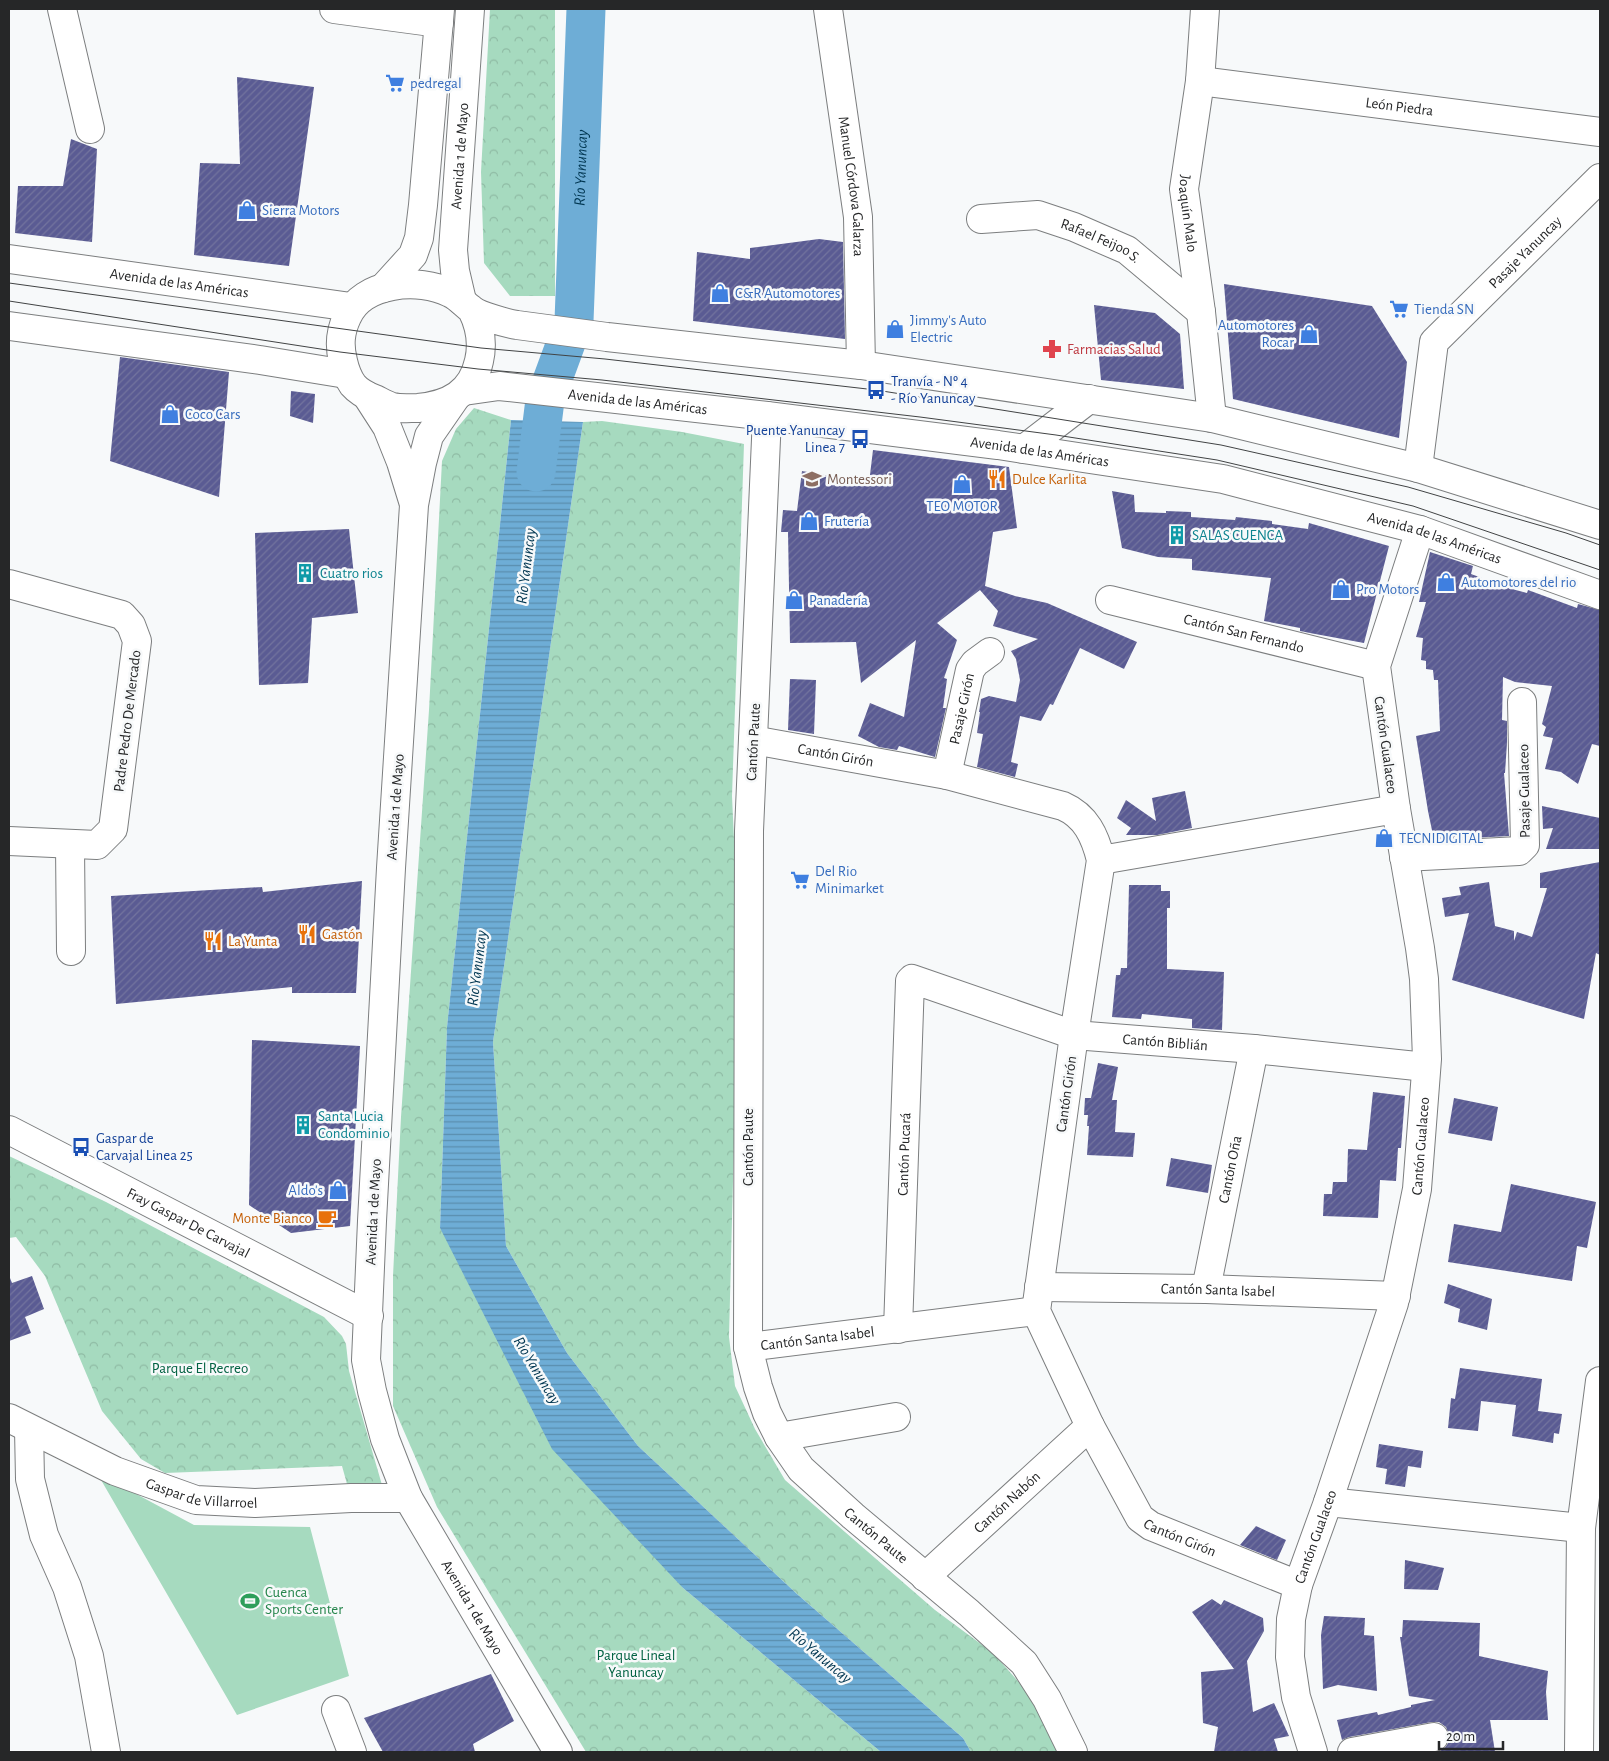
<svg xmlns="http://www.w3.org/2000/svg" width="1609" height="1761" font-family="'Alegreya Sans',sans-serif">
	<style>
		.green { fill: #a6dabf }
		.park { fill: url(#park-crowns) }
		.water { fill: url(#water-rules) }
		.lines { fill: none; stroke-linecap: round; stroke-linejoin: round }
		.river { stroke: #6eadd6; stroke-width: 39 }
		.building { fill: url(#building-hatch) }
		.minor-casing { stroke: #7c7e7f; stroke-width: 30 }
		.major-casing { stroke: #7c7e7f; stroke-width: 30 }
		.minor { stroke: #fff; stroke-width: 28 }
		.major { stroke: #fff; stroke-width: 28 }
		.tram { stroke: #414344; stroke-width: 1 }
		.labels { text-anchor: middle; stroke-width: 5; stroke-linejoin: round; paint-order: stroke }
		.shop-label { font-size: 15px; fill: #366cbe; stroke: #f7f9fa; text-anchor: start }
		.street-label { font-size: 15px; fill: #262728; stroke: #f7f9fa }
		.health-label { font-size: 15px; fill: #be3a42; stroke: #f7f9fa; text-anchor: start }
		.transit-label { font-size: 15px; fill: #164399; stroke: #f7f9fa; text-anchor: start }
		.education-label { font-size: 15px; fill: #785e54; stroke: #f7f9fa; text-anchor: start }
		.food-label { font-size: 15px; fill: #c56008; stroke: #f7f9fa; text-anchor: start }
		.culture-label { font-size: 15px; fill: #0d838f; stroke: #f7f9fa; text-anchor: start }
		.park-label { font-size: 15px; fill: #026242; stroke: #f7f9fa }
		.leisure-label { font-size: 15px; fill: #27864d; stroke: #f7f9fa; text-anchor: start }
		.water-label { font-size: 16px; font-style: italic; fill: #003651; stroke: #f7f9fa }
	</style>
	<defs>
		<pattern id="park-crowns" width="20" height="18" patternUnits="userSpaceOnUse" patternTransform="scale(1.25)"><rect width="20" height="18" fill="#a6dabf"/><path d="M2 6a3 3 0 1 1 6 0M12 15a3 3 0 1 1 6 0" fill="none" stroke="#8fbba4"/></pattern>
		<pattern id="water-rules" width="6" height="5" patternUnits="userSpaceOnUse" patternTransform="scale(1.25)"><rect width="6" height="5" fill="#6eadd6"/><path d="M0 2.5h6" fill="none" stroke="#5a8dae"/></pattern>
		<pattern id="building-hatch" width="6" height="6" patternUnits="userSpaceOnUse" patternTransform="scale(1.25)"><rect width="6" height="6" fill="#5a5b93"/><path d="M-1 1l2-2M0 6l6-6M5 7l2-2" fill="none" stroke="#73749e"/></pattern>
	</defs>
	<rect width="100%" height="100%" fill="#f7f9fa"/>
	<!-- green -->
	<path class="green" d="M97,1473L194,1525L310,1527L349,1676L237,1715Z"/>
	<!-- park -->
	<path class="park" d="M490,9H555V296H510L484,263L481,172Z
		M474,408L511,420L447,1027L440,1228L683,1588L881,1752H586L437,1507L393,1406V1276L401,1117L429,710L442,461L456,429Z
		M602,421L682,432L744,444L732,796L739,948L729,1337L735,1386L755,1429L785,1480L935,1610L993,1653L1025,1689L1042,1717L1059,1752H971L963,1738L797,1594L638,1446L567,1353L506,1246L493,1042L583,422Z
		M9,1156L106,1202L324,1317L342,1336L346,1344L349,1371L382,1485L347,1484L342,1466L165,1473L141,1459L102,1411L45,1276L16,1237L9,1238Z"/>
	<!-- water -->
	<path class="water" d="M511,420L583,422L493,1042L506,1246L567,1353L638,1446L797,1594L963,1738L971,1752H881L683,1588L552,1449L440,1228L447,1027Z"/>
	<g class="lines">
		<!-- river -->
		<path class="river" id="s1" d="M536,472L545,400L574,321L586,9"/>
	</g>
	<!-- building -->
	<path class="building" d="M237,77L314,87L289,266L194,255L200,163L240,164Z
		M71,139L97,149L92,242L15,233L18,186H63Z
		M819,239L843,242L845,339L693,321L697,252L750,259V248Z
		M1224,284L1372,306L1407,362L1399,438L1233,399Z
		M1094,305L1155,313L1180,334L1184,389L1101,380Z
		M120,357L229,372L219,497L110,461Z
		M291,391L315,394L313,423L290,416Z
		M873,450L1009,467L1017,528L993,532L985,586L1015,596L1047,603L1137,642L1124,669L1080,648L1053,705L1050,704L1041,721L1020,716L1011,762L1018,764L1015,777L977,767L983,734L977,733L980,712H979L981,699L989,696L1016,702L1020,680L1016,659L1011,651L1038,639L993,626L998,611L980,590L937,623L957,640L944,678L947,679L943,708H946L935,757L899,746L897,750L879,747L858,736L870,703L904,717L916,640L861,683L856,642L790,643L788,532H781L783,510L797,511L802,471L869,483Z
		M1112,491L1134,495L1135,512L1166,513V511L1191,512V517L1235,520L1236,517L1272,521V524L1308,529L1309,523L1389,546L1364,643L1310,633L1300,631V628L1264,621L1271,578L1192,570V559L1158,557L1122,548Z
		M349,529L358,613L312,618L308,683L259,685L255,533Z
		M1430,552L1473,566L1471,574L1512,589L1527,593L1528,590L1577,608L1578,604L1600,610V746L1592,744L1578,784L1561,772L1545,769L1553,738L1543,736L1546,727L1542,724L1552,686L1515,682L1503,677L1502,720L1507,721V743L1505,773H1504L1509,836L1434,840L1428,811L1416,736L1440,731L1438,680H1434L1433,670L1426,669V661L1421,660L1423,638L1416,637L1426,602H1419Z
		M790,679L816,680L814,734L788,730Z
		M1185,791L1192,828L1157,835H1126L1131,828L1117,818L1126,800L1156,821L1152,798Z
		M1542,806L1600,818V849H1546L1553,828L1543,829Z
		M1600,862V955L1596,953L1584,1019L1452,980L1469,913L1445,917L1442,898L1461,895L1459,887L1489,882L1495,926L1514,931V941L1517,932L1532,937L1547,888H1540V873Z
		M362,881L356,993H292V987L116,1004L111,896L262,887L263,892Z
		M1129,885H1161V891H1170V908H1167V969L1224,972L1222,1030L1192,1028V1019L1142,1014L1141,1019L1112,1017L1116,975H1120L1121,968H1127Z
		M252,1040L360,1046L350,1226L291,1233L249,1205Z
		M1098,1063L1118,1067L1112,1100H1117L1115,1132L1135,1133L1133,1157L1087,1155L1089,1126H1087L1088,1115H1084L1085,1098H1091Z
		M1373,1092L1405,1096L1401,1148H1398L1396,1181L1380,1180L1378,1218L1323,1216L1324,1194H1332L1333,1182H1347L1348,1149L1367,1150Z
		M1454,1098L1498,1107L1492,1141L1448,1133Z
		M1171,1158L1212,1165L1208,1193L1166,1186Z
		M1511,1184L1596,1202L1587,1248L1577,1246L1572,1281L1448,1262L1454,1224L1501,1232Z
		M32,1276L44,1309L25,1317L31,1333L9,1341V1279L10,1278L12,1283Z
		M1448,1284L1492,1299L1487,1330L1458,1322L1460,1309L1444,1303Z
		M1460,1368L1542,1379L1538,1411L1562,1414L1559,1434L1554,1433L1553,1443L1512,1436L1516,1405L1481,1401L1478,1431L1448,1428L1451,1398L1455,1399Z
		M1379,1444L1423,1451L1421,1468L1408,1466L1405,1487L1385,1484L1387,1469L1376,1467Z
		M1256,1526L1286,1540L1277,1560L1240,1545Z
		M1405,1560L1444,1568L1438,1590L1404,1589Z
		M1212,1599L1221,1605L1224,1600L1263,1618L1264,1631L1247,1661L1253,1712L1274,1703L1289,1736L1274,1739L1278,1752H1214L1218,1727L1203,1723L1201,1672L1234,1669L1192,1612Z
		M1324,1616L1365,1618L1364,1635L1374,1636L1377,1691L1338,1685L1323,1689L1321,1635Z
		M1403,1620L1480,1623L1479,1656L1548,1671L1546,1692L1548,1720H1490L1495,1752H1437L1444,1749L1449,1742V1735L1446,1727L1439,1722H1432L1349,1737L1342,1740L1337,1720L1377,1712L1378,1715L1411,1707V1705L1435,1700L1409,1696L1400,1637H1402Z
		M491,1674L514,1721L473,1744L475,1752H383L364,1718Z"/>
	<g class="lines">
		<!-- minor casing -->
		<g class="minor-casing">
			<g id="minor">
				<path d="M62,9L90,129"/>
				<path d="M334,9L439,23"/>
				<path id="s2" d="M828,9L858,217L861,365"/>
				<path id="s3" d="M1205,9L1200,81L1184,189L1201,312L1212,418"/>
				<path id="s4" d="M1200,81L1600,132"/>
				<path id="s5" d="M981,219L1038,215L1074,227L1127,250L1201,312"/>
				<path id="s6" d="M767,416L749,831L748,1347L758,1387L767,1413L779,1437L801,1469L853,1516L969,1613L1024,1663L1047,1699L1073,1752"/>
				<path id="s7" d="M1418,468L1434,342L1600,178"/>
				<path d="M9,584L122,615L131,625L137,641L113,829L97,845L9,841"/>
				<path id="s8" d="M1110,600L1376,666"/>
				<path id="s9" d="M753,740L947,775L1063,806C1086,816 1095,836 1101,860L1074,1035L1036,1311L1090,1426L1140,1518L1151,1526L1298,1585"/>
				<path id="s10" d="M947,775L970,670L975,663L990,652"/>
				<path d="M70,845L71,951"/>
				<path d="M1404,857L1519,851L1525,845L1522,702"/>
				<path d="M1101,860L1396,809"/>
				<path id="s11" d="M9,1130L369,1316"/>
				<path id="s12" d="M1039,1287L1206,1289L1396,1296"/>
				<path id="s13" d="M1206,1289L1254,1049"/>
				<path id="s14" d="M898,1329L910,981L912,979L1074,1035L1254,1049L1426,1067"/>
				<path id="s15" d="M748,1347L1036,1311"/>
				<path id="s16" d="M9,1418L115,1471L196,1500L255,1503L351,1498H408"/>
				<path d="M29,1429L30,1479L44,1535L67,1587L89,1656L106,1752"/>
				<path d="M779,1437L896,1417"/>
				<path d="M1328,1502L1581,1528"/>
				<path id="s17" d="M925,1577L1090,1426"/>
				<path d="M336,1710L352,1752"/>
				<path id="s18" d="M1313,1752L1296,1697L1290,1657L1291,1619L1298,1585L1328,1502L1394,1303L1417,1189L1427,1059L1424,979L1420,948L1396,809L1376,666L1420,530"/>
				<path d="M1352,1752L1434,1737"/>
				<path d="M1579,1752L1581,1528L1600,1381"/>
			</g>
		</g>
		<!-- major casing -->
		<g class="major-casing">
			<g id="major">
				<path id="s19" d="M9,259L351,307"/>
				<path d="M383,288L413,255L419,238L423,205L440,9"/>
				<path id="s20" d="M462,301L455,271L453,250L470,9"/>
				<path d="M472,310C480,326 483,344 479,361C472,393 449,405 418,408C409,408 401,409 392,407C386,405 381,402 375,399C367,396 359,392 353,385C348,378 345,370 343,361C339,345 340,332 347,317C362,282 419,277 450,293C459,297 464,304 471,309C479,316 506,323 517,325L607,337L861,365L1212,418L1418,468L1600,525"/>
				<path d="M9,326L260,360L346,374"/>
				<path id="s21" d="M464,391L499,386L767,416L998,445L1223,479L1420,530L1600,595"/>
				<path d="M367,396L387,427L401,462L413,501"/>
				<path id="s22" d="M456,397L429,436L422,463L414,505L391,868L372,1221L366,1360L372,1391L385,1439L408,1498L558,1752"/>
				<path d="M1024,449L1089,399"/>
			</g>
		</g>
		<!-- minor -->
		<use href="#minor" class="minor"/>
		<!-- major -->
		<use href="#major" class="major"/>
		<!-- tram -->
		<path class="tram" d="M9,283L481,348L605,359L876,390L1221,445L1408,487L1566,533L1600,545
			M9,301L340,352L478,369L602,380L920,417L1056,435L1217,460L1413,506L1600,570"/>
	</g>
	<!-- icons -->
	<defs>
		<g id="supermarket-bare" transform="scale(1.5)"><path d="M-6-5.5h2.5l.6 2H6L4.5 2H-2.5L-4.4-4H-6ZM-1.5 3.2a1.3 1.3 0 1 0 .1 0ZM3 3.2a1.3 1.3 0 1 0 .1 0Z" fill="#3f7fe0" stroke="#f7f9fa" stroke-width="2.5" paint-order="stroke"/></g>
		<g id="shop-bare" transform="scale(1.5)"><path d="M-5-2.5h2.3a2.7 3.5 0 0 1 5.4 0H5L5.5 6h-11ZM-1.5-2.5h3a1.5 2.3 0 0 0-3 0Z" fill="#3f7fe0" stroke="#f7f9fa" stroke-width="2.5" paint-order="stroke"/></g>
		<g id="pharmacy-bare" transform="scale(1.5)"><path d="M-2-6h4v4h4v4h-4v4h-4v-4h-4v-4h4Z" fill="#e0444e" stroke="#f7f9fa" stroke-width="2.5" paint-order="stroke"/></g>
		<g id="bus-bare" transform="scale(1.5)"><path d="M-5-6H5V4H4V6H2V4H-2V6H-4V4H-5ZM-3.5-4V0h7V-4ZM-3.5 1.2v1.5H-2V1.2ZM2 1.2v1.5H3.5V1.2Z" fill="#1a4fb4" stroke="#f7f9fa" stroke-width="2.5" paint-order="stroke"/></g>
		<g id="school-bare" transform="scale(1.5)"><path d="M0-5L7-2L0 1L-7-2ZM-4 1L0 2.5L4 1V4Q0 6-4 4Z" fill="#8d6e63" stroke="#f7f9fa" stroke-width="2.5" paint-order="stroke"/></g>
		<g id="restaurant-bare" transform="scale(1.5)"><path d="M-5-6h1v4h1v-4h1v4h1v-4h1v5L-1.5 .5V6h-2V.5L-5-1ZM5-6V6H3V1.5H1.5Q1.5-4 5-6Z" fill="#e8710a" stroke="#f7f9fa" stroke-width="2.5" paint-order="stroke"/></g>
		<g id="building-bare" transform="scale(1.5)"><path d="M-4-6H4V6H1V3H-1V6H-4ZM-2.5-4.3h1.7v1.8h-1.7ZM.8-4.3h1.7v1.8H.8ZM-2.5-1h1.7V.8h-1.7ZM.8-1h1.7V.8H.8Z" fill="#0f9aa8" stroke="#f7f9fa" stroke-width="2.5" paint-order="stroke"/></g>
		<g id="cafe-bare" transform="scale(1.5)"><path d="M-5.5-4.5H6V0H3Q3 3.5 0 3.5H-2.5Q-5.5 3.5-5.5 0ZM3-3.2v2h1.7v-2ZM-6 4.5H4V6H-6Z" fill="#e8710a" stroke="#f7f9fa" stroke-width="2.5" paint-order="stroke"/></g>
		<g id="stadium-bare" transform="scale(1.5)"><path d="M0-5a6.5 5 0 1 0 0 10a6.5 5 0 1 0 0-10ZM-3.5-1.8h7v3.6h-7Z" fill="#2e9e5b" stroke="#f7f9fa" stroke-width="2.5" paint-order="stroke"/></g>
	</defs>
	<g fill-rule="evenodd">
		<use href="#supermarket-bare" x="395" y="83"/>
		<use href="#shop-bare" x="247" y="210"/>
		<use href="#shop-bare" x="720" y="293"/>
		<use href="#supermarket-bare" x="1399" y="309"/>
		<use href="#shop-bare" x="895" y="329"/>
		<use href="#shop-bare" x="1309" y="334"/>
		<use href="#pharmacy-bare" x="1052" y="349"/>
		<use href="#bus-bare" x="876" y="390"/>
		<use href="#shop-bare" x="170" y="414"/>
		<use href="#bus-bare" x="860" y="439"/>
		<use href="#school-bare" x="812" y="479"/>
		<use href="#restaurant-bare" x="997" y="479"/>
		<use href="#shop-bare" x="962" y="484"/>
		<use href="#shop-bare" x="809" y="521"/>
		<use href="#building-bare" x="1177" y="535"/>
		<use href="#building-bare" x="305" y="573"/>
		<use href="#shop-bare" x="1446" y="582"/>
		<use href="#shop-bare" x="1341" y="589"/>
		<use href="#shop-bare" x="794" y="600"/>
		<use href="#shop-bare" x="1384" y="838"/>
		<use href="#supermarket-bare" x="800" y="880"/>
		<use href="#restaurant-bare" x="307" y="934"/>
		<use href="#restaurant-bare" x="213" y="941"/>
		<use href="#building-bare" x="303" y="1125"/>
		<use href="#bus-bare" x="81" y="1147"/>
		<use href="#shop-bare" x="338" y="1190"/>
		<use href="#cafe-bare" x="327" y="1218"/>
		<use href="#stadium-bare" x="250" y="1601"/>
	</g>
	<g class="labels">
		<!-- shop labels -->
		<g class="shop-label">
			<text x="410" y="88">pedregal</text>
			<text x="262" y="215">Sierra Motors</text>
			<text x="735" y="298">C&amp;R Automotores</text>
			<text x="1414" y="314">Tienda SN</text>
			<text x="910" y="325">Jimmy's Auto<tspan x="910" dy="17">Electric</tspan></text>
			<text x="1294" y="330" text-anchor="end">Automotores<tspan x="1294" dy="17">Rocar</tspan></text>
			<text x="185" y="419">Coco Cars</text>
			<text x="962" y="511" text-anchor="middle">TEO MOTOR</text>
			<text x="824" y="526">Frutería</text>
			<text x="1461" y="587">Automotores del rio</text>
			<text x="1356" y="594">Pro Motors</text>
			<text x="809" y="605">Panadería</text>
			<text x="1399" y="843">TECNIDIGITAL</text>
			<text x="815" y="876">Del Rio<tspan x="815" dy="17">Minimarket</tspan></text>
			<text x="323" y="1195" text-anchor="end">Aldo's</text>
		</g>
		<!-- street labels -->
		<g class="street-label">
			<text dy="5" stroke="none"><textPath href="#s4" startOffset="201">León Piedra</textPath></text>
			<text dy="5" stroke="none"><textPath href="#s20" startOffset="146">Avenida 1 de Mayo</textPath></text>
			<text dy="5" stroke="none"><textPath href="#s2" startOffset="179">Manuel Córdova Galarza</textPath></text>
			<text dy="5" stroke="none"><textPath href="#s3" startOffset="206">Joaquín Malo</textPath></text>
			<text dy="5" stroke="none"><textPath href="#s5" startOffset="125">Rafael Feijoo S.</textPath></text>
			<text dy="5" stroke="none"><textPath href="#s7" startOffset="255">Pasaje Yanuncay</textPath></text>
			<text dy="5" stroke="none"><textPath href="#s19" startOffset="172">Avenida de las Américas</textPath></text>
			<text dy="5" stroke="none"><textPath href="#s21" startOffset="175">Avenida de las Américas</textPath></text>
			<text dy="5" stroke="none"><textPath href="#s21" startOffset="580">Avenida de las Américas</textPath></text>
			<text dy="5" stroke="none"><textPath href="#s21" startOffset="985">Avenida de las Américas</textPath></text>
			<text dy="5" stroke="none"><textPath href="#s8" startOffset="138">Cantón San Fernando</textPath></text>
			<text dy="5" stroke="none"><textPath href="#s10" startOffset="68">Pasaje Girón</textPath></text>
			<text transform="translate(127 721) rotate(-83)" y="5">Padre Pedro De Mercado</text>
			<text transform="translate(753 742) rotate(-87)" y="5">Cantón Paute</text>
			<text transform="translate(1386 745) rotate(82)" y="5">Cantón Gualaceo</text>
			<text dy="5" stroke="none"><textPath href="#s9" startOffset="84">Cantón Girón</textPath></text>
			<text transform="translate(1524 791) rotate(-91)" y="5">Pasaje Gualaceo</text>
			<text transform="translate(395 807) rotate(-86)" y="5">Avenida 1 de Mayo</text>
			<text dy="5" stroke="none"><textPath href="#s14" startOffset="614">Cantón Biblián</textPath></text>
			<text transform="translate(1066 1094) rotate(-82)" y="5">Cantón Girón</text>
			<text transform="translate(748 1147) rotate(-90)" y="5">Cantón Paute</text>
			<text dy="5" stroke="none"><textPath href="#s18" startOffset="628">Cantón Gualaceo</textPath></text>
			<text dy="5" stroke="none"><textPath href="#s14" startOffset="175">Cantón Pucará</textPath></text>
			<text dy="5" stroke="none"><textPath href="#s13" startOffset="122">Cantón Oña</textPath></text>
			<text transform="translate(373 1212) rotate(-87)" y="5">Avenida 1 de Mayo</text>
			<text dy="5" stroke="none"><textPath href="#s11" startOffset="202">Fray Gaspar De Carvajal</textPath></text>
			<text dy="5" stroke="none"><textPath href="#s12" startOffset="179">Cantón Santa Isabel</textPath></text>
			<text dy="5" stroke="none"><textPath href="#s15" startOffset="70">Cantón Santa Isabel</textPath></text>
			<text dy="5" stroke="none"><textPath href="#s16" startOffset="209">Gaspar de Villarroel</textPath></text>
			<text dy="5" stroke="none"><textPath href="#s17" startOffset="111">Cantón Nabón</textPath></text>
			<text dy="5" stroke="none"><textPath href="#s9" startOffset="1118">Cantón Girón</textPath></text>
			<text dy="5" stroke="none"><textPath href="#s6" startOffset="1166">Cantón Paute</textPath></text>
			<text dy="5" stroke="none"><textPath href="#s18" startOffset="222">Cantón Gualaceo</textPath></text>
			<text dy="5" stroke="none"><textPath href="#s22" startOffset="1246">Avenida 1 de Mayo</textPath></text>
		</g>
		<!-- health labels -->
		<g class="health-label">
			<text x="1067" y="354">Farmacias Salud</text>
		</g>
		<!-- transit labels -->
		<g class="transit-label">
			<text x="891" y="386">Tranvía - Nº 4<tspan x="891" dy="17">- Río Yanuncay</tspan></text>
			<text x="845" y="435" text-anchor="end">Puente Yanuncay<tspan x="845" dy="17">Linea 7</tspan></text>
			<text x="96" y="1143">Gaspar de<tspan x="96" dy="17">Carvajal Linea 25</tspan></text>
		</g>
		<!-- education labels -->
		<g class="education-label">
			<text x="827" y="484">Montessori</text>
		</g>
		<!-- food labels -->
		<g class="food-label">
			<text x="1012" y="484">Dulce Karlita</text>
			<text x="322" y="939">Gastón</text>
			<text x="228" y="946">La Yunta</text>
			<text x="312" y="1223" text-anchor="end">Monte Bianco</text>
		</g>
		<!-- culture labels -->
		<g class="culture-label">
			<text x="1192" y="540">SALAS CUENCA</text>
			<text x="320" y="578">Cuatro rios</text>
			<text x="318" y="1121">Santa Lucia<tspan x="318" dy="17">Condominio</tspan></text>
		</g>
		<!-- park labels -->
		<g class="park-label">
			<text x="200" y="1373">Parque El Recreo</text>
			<text x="636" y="1660">Parque Lineal<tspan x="636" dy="17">Yanuncay</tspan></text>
		</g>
		<!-- leisure labels -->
		<g class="leisure-label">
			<text x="265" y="1597">Cuenca<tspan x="265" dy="17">Sports Center</tspan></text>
		</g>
		<!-- water labels -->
		<g class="water-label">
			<text dy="6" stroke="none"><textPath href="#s1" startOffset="310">Río Yanuncay</textPath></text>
			<text transform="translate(525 566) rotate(-83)" y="6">Río Yanuncay</text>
			<text transform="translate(476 968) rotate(-83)" y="6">Río Yanuncay</text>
			<text transform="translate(538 1370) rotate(59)" y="6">Río Yanuncay</text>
			<text transform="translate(821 1655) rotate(40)" y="6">Río Yanuncay</text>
		</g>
	</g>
	<!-- border -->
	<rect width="1609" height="1761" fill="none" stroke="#262728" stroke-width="20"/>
	<!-- scale -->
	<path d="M1439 1741v8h64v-8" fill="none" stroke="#262728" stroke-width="2.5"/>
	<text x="1446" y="1741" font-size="15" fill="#262728" stroke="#f7f9fa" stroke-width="4" paint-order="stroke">20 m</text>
</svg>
